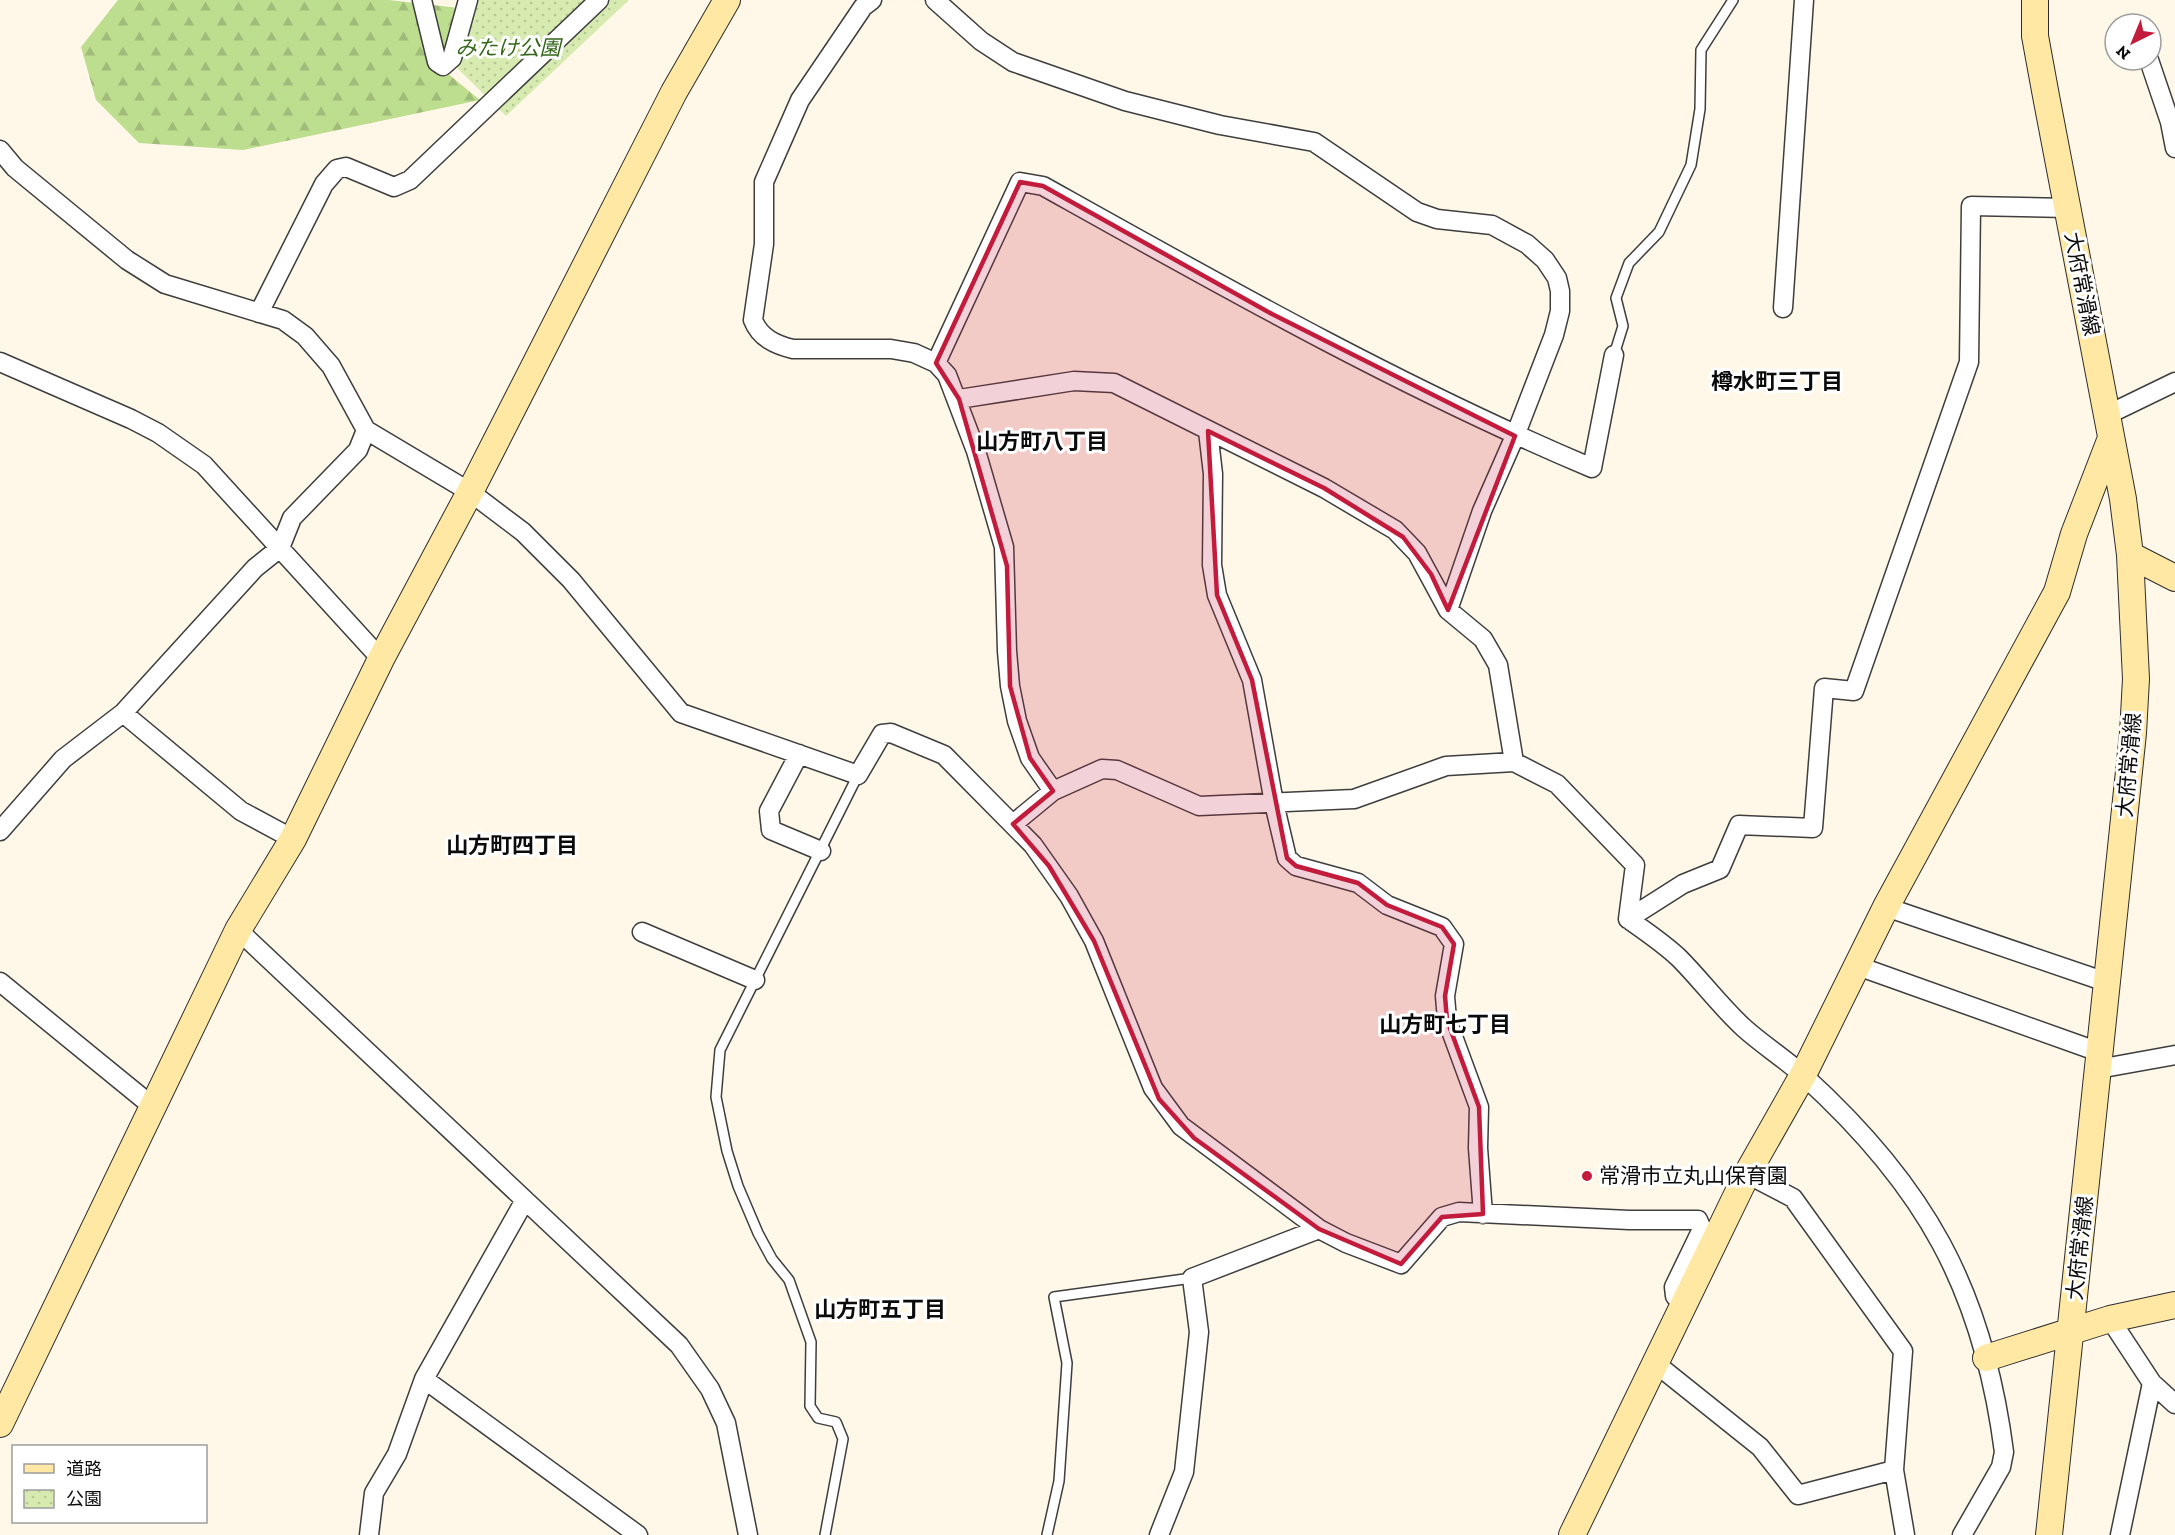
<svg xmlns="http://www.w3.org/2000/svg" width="2175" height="1535" font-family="'Zilla Slab','Noto Sans JP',serif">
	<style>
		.forest { fill: url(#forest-firs) }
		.park { fill: url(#park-dots) }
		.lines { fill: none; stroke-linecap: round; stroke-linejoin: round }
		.lane-casing { stroke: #3e3e3e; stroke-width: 12 }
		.street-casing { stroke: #3e3e3e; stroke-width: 21 }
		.secondary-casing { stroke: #2d2d2d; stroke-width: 28 }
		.lane { stroke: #fff; stroke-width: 9 }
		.street { stroke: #fff; stroke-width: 18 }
		.secondary { stroke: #ffe8a4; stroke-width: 26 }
		.marked { fill: #c21b3b; fill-opacity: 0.2; stroke: #c21b3b; stroke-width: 4.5; stroke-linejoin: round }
		.poi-dot { fill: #c21b3b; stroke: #fff; stroke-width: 2 }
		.labels { text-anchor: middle; stroke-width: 6; stroke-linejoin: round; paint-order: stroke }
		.park-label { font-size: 21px; font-style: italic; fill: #336618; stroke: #fff }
		.street-label { font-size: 21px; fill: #0b0b0b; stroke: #fff }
		.poi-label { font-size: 21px; fill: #0b0b0b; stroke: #fff; text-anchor: start }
		.neighbourhood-label { font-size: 22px; font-weight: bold; fill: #0b0b0b; stroke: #fff }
	</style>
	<defs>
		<pattern id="forest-firs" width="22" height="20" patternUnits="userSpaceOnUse" patternTransform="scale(1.5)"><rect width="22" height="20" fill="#bddd8f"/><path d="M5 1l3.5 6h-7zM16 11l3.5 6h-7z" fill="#a1bc7a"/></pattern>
		<pattern id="park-dots" width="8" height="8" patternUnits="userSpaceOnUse" patternTransform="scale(1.5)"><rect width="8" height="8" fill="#d7ebb1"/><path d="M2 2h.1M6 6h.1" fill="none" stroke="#b7c897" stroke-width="1.8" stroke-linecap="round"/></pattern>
	</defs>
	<rect width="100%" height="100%" fill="#fff8e9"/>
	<!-- forest -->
	<path class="forest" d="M118,0H389L459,8L447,73L480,100L243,150L139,143L96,100L81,47Z"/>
	<!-- park -->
	<path class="park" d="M473,0H629L506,116L452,63Z"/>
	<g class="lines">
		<!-- lane casing -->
		<g class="lane-casing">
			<path id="lane" d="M1614,355L1623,326L1616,298L1629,263L1659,232L1691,165L1700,109L1701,50L1733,0
				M825,1535L843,1439L836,1422L818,1418L810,1406L811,1342L789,1280L772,1259L758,1233L738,1186L727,1151L716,1097L720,1050L858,775
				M1047,1535L1059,1481L1067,1363L1054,1297L1192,1278"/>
		</g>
		<!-- street casing -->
		<g class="street-casing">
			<path id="street" d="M422,0L437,62L443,66L452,58L468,0
				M872,0L863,7L800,100L764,182V244L753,320C760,338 776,345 793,349H891L914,353L936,363L947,375L976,451L1004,547L1007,651L1010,686L1017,721L1030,758L1053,791
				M935,0L981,41L1013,62L1125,101L1220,125L1314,142L1417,212L1437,219L1492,225L1527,244L1545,260L1557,278L1560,291V311L1554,335L1515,436L1482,511L1448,610
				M2149,60L2170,122L2175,148
				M0,150L15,168L127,260L165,284L283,320L305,336L331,366L366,430L470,492L523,532L571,580L681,713L858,775L882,734L891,733L944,755L1033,845L1069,896L1094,941L1153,1088L1181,1126L1319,1229L1346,1243L1401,1264L1442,1217L1459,1212L1629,1220H1698L1702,1229L1674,1287L1675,1296L1683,1305
				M1783,308L1804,0
				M259,313L324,184L337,169L346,167L394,187L410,180L599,0
				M0,362L131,419L158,433L204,465L381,659
				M936,363L1020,182L1043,186C1222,286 1402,388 1592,468L1614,355
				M959,399L1074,381L1114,383L1324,488L1395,530L1417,553L1448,610L1483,639L1498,665L1514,762
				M2107,415L2175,382
				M1208,431L1213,474L1212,565L1217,595L1252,680L1274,803L1287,858L1296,866L1358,883L1387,905L1442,927L1454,944L1445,996L1447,1020L1479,1107L1478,1148L1483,1214
				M123,713L241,811L293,839
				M799,754L769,811L771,830L821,851
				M1013,824L1053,791L1102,769L1117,770L1199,806L1354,799L1446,766L1514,762L1557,784L1635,865L1628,919
				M0,831L63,759L123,713L255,568L280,548L292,518L358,450L366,430
				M1886,907L2106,982
				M1628,919L1683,884L1720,869L1739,825L1813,828L1824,688L1854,691L1969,362L1971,206L2068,208
				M1628,919C1645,931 1663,943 1679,958C1701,980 1720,1006 1744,1028C1763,1045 1785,1059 1804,1076C1925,1186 1983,1289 2004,1452L2001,1467L1962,1535
				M238,930L679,1345L710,1389L726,1423L748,1535
				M642,932L755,980
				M1855,965L2099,1052
				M0,982L152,1106
				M2098,1069L2175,1055
				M1747,1174L1793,1198L1903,1351L1894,1470L1905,1535
				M2110,1319L2152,1383L2175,1404
				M1655,1363L1760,1447L1798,1495L1894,1470
				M424,1379L638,1535
				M369,1535L374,1493L397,1454L424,1379L525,1200
				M1159,1535L1184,1472L1199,1332L1192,1278L1319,1229
				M2120,1535L2152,1383"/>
		</g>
		<!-- secondary casing -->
		<g class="secondary-casing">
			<path id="secondary" d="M2035,0V36L2046,96L2123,499L2130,555L2136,679L2133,733L2049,1535
				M2130,555L2175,578
				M1986,1358L2110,1319L2175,1305
				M0,1424L238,930L293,839L381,659L470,492L674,92L727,0
				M1572,1535L1747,1174L1803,1075L1886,907L2057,592L2074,534L2111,438"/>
		</g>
		<!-- lane -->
		<use href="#lane" class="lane"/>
		<!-- street -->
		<use href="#street" class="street"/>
		<!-- secondary -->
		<use href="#secondary" class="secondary"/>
	</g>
	<!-- marked area -->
	<path class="marked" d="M1020,182L1043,186L1272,314L1515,436L1448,610L1431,574L1403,537L1324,488L1208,431L1217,595L1252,680L1287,858L1296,866L1358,883L1387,905L1442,927L1454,944L1445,996L1447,1020L1479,1107L1483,1214L1442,1217L1401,1264L1319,1229L1194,1138L1159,1099L1094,941L1049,866L1013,824L1053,791L1030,758L1010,686L1007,566L959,399L936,363Z"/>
	<!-- markers -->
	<circle class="poi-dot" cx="1587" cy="1176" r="6"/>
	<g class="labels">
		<!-- park labels -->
		<g class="park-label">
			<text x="508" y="55">みたけ公園</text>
		</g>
		<!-- street labels -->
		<g class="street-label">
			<text transform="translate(2082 284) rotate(79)" y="7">大府常滑線</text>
			<text transform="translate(2129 765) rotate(-85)" y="7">大府常滑線</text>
			<text transform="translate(2080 1248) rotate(-84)" y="7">大府常滑線</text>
		</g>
		<!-- poi labels -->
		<g class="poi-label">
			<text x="1599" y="1183">常滑市立丸山保育園</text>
		</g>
		<!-- neighbourhood labels -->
		<g class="neighbourhood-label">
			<text x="1777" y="389">樽水町三丁目</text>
			<text x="1042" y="449">山方町八丁目</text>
			<text x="512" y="853">山方町四丁目</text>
			<text x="1445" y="1032">山方町七丁目</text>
			<text x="880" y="1317">山方町五丁目</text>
		</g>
	</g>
	<!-- legend -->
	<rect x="12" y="1445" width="195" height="78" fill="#ffffff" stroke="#9d9d9d" stroke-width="1.5"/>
	<rect x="24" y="1464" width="30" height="9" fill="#ffe8a4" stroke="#9d9d9d" stroke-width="1.5"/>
	<text x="66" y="1475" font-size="18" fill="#0b0b0b">道路</text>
	<rect x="24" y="1490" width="30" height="18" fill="url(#park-dots)" stroke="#9d9d9d" stroke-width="1.5"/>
	<text x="66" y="1505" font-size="18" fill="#0b0b0b">公園</text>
	<!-- north arrow -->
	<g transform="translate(2133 42) rotate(223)"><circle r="28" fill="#ffffff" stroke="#9d9d9d" stroke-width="1.5"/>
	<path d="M0-4.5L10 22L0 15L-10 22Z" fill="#c21b3b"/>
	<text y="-9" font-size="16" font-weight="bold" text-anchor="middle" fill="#0b0b0b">N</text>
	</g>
</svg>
